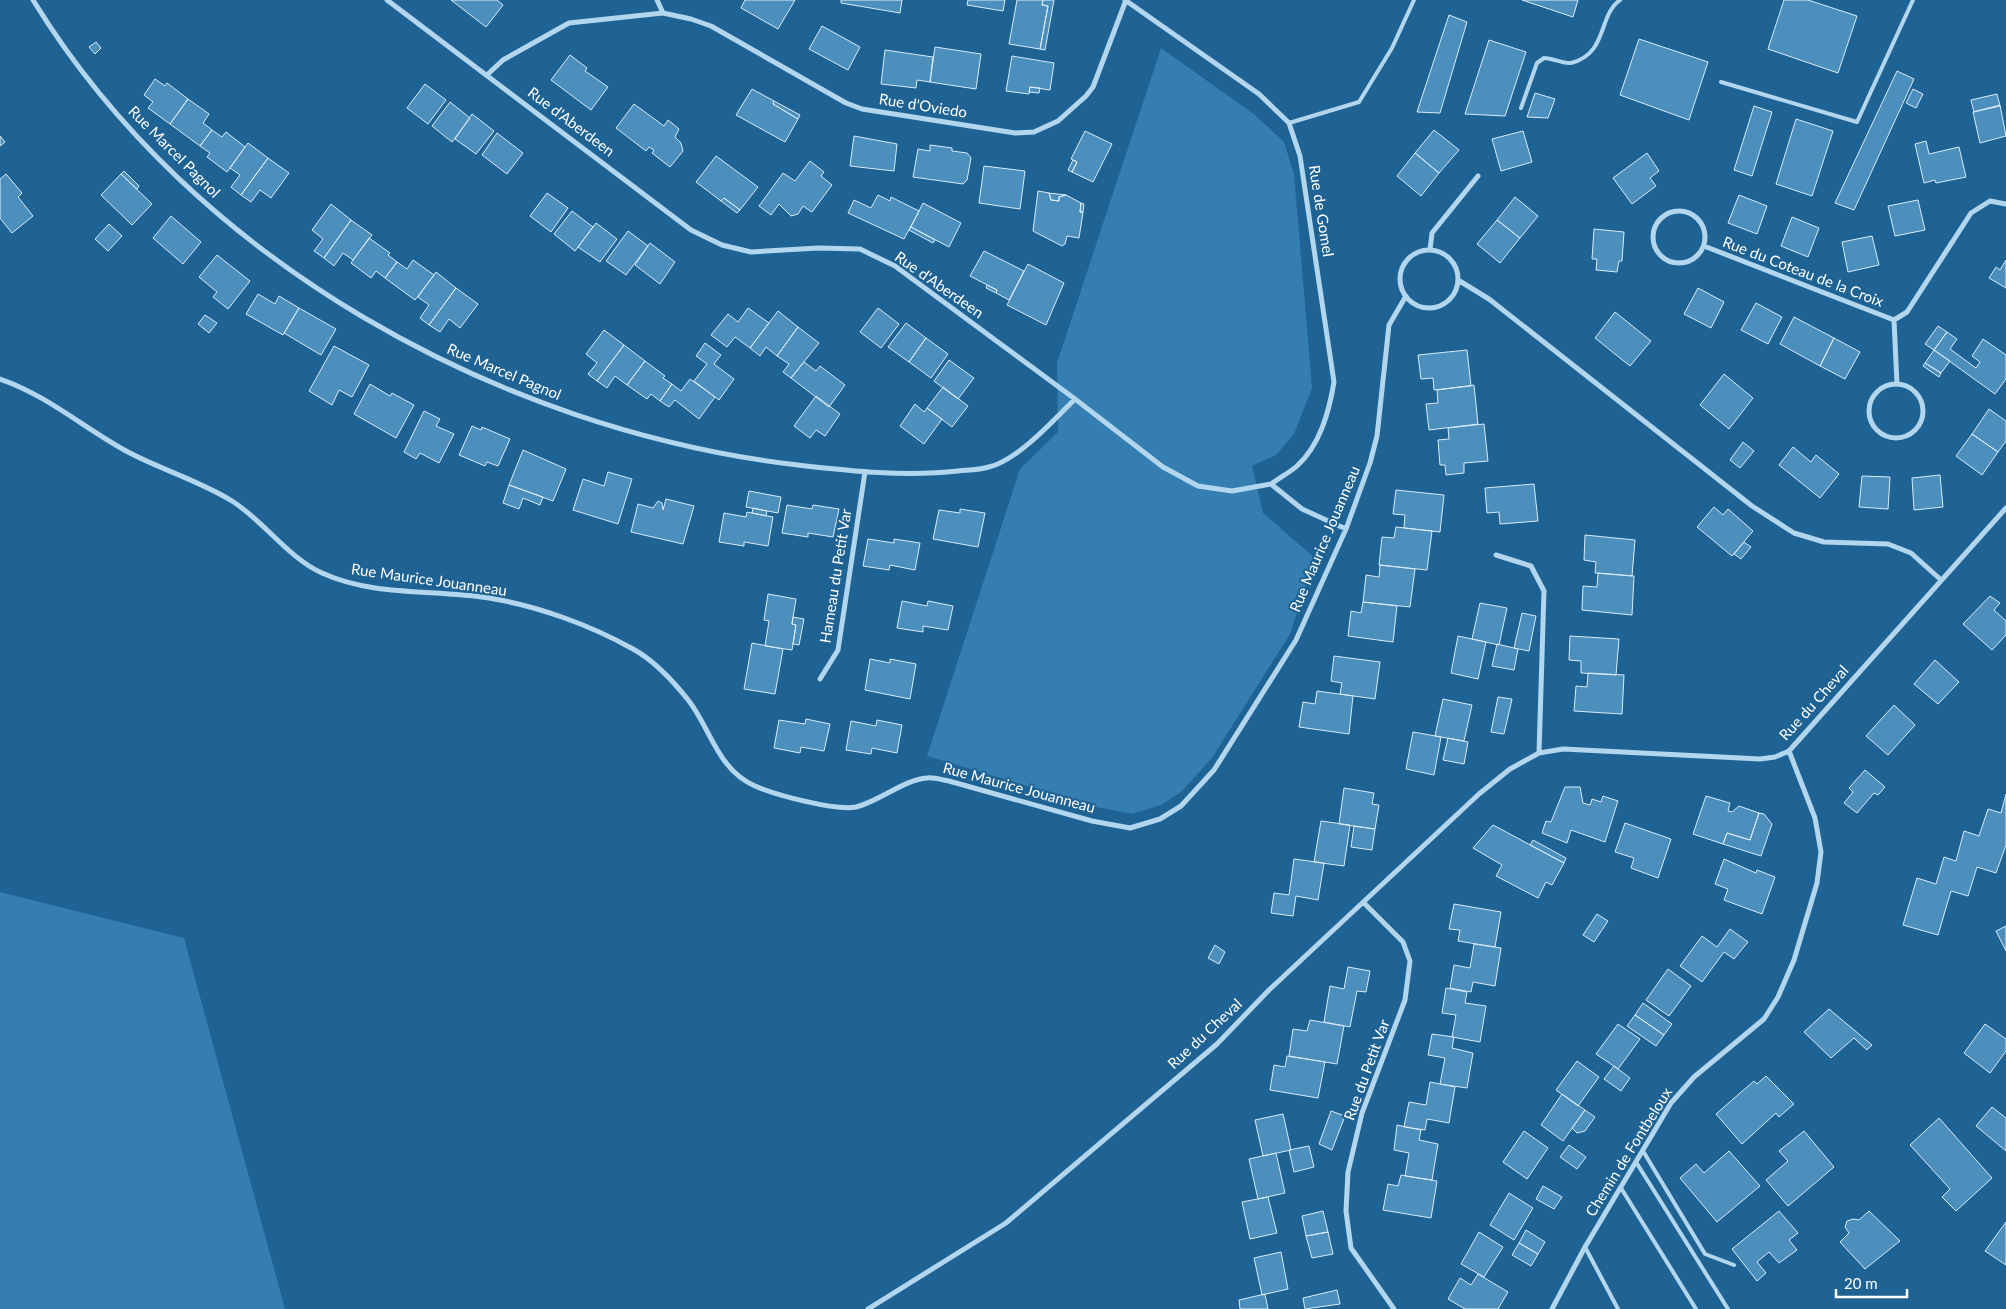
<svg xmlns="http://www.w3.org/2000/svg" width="2006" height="1309" font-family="Lato,sans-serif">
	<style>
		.green { fill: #347eb1 }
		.building { fill: #4c8ebc; stroke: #d8ecfa }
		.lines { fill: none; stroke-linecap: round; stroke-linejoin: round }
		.lane { stroke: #b2d6ee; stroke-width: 4 }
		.street { stroke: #b2d6ee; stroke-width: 5 }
		.labels { text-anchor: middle; stroke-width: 4; stroke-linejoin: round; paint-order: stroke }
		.street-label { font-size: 15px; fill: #fff; stroke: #1f6394 }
	</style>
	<rect width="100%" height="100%" fill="#1f6394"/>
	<!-- green -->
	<path class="green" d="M1161,48L1255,115L1284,142L1294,174L1312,388L1294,434L1276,455L1252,466L1263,513L1315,558L1290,634L1212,758L1181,792L1161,805L1132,814L1097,807L927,756L1020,469L1058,432L1057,363Z
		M0,892L184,938L285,1309H0Z"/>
	<!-- building -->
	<path class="building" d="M451,0H497L503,5L486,27Z
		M745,0H795L778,29L741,8Z
		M841,0H902L900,13L841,3Z
		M968,0H1005L1003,11L967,5Z
		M1017,0H1043L1042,5L1048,6L1040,49L1009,44Z
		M1043,0H1054L1045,50L1040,49L1048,6L1042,5Z
		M1522,0H1578L1573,17Z
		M1784,0H1808L1857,16L1838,73L1768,49Z
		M1449,15L1467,22L1440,113L1417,112Z
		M822,26L860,47L848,70L809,49Z
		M1639,39L1708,62L1689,120L1620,95Z
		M1489,40L1526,52L1505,116L1465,114Z
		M96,42L101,48L95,54L89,47Z
		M935,47L981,54L976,89L930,82Z
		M885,50L933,57L930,82L917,80L916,88L881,84Z
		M570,55L587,68L585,71L608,87L591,110L551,80Z
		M1012,56L1054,63L1050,90L1030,87L1029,94L1006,91Z
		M1897,71L1914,79L1854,210L1835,203Z
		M155,79L165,86L167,83L188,99L170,124L148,108L153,102L144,95Z
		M425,84L446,100L428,124L407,108Z
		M1030,87L1040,88L1039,93L1029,92Z
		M752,89L774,101L773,104L798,119L785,142L736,115Z
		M1913,89L1923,94L1916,108L1906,103Z
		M1535,93L1555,99L1548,118L1527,117Z
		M1997,94L2000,106L1974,112L1971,100Z
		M188,99L209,114L203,123L212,130L200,146L170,124Z
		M774,101L800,115L798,119L773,104Z
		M450,102L470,118L452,142L432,126Z
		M634,104L664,126L668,120L679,129L675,137L681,143L683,151L670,167L652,153L654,150L649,147L646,151L616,128Z
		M2000,105L2006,136L1980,143L1973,112Z
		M1754,106L1772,112L1752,176L1734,170Z
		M472,114L494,131L476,154L455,139Z
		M1796,119L1833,131L1812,196L1776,184Z
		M212,130L222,137L226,132L245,147L227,172L207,157L210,153L200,146Z
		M1434,130L1459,150L1439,173L1415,153Z
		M1085,131L1112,144L1093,182L1072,172L1077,162L1071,159Z
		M1523,131L1532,162L1501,171L1492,139Z
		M497,133L523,153L507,174L482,155Z
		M0,136L5,142L0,146Z
		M854,136L897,144L894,171L850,166Z
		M1926,141L1929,154L1959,147L1966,177L1936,183L1935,180L1924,183L1915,144Z
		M248,143L268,158L241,195L231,187L240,175L230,168Z
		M930,145L952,148V151L967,153L971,158L967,180L963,184L913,177L918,149L930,151Z
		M1415,153L1439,173L1421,196L1397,176Z
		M1647,153L1659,171L1650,178L1656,186L1632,204L1613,178Z
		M716,156L758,187L740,210L724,198L721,201L696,182Z
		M268,158L289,173L271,198L260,190L251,202L241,195Z
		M1073,160L1077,162L1072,172L1068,170Z
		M810,161L824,172L821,176L832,185L812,212L803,206L798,214L791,216L779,204L771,215L759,206L783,173L795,181Z
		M984,166L1025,171L1020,209L979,203Z
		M124,171L139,186L137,189L121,174Z
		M6,174L22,193L18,197L33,216L12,233L0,218V179Z
		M121,174L152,204L132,225L101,195Z
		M1038,191L1049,193L1051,200L1059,201V197L1066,195L1081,203L1080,212H1083L1079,238L1067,236L1065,244L1062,246L1033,231Z
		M547,193L568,208L551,232L530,216Z
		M1049,193L1066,195L1059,197V201L1051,200Z
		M878,195L890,201L891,197L919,211L904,239L848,213L854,200L871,208Z
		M1739,195L1767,206L1757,234L1728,223Z
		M1515,197L1538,216L1520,238L1497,220Z
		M724,198L740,210L737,213L721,201Z
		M1918,200L1925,230L1895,236L1888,206Z
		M923,203L961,223L949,247L911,227Z
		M1081,203L1084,204L1083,212H1080Z
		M331,204L351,220L324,258L314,251L323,239L312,230Z
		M572,211L593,227L575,251L554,234Z
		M171,216L201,242L183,264L153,238Z
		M1792,217L1819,228L1808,257L1781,246Z
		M351,220L372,235L353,260L343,253L334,266L324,258Z
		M1497,220L1520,238L1500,263L1477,244Z
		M596,223L617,239L600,262L578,247Z
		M109,224L122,236L108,251L95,239Z
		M911,227L935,240L933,243L909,230Z
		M1594,229L1624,232L1622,261H1619L1617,272L1596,270L1597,259H1592Z
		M628,231L648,246L626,275L606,261Z
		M1872,236L1879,265L1848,272L1842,242Z
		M369,238L390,253L388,255L397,262L385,278L376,271L371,278L351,263Z
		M650,243L675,262L660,284L635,265Z
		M984,251L1024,271L1009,300L996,293L997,290L970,276Z
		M217,255L250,281L228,309L213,297L217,292L199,277Z
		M413,260L434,275L415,300L385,278L397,262L407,269Z
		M2006,260V288L1989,278L1996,267L2000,270Z
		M1028,264L1064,283L1046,325L1007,305Z
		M436,272L456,288L429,325L420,318L429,305L418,297Z
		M987,285L997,290L996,293L986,288Z
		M456,288L478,304L460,328L449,319L440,332L429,325Z
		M1698,288L1724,302L1711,328L1684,314Z
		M258,294L275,304L279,296L299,308L283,335L246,314Z
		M1756,303L1782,317L1768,344L1741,330Z
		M299,308L336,329L321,355L284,333Z
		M748,308L769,323L750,348L735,337L727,347L711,335L728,314L738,322Z
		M878,308L899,324L881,348L860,332Z
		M778,311L798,327L777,356L766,347L760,356L750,348Z
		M1615,312L1651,341L1630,366L1595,338Z
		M205,315L217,323L209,333L198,324Z
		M1794,317L1834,338L1820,366L1780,344Z
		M906,323L926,338L909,362L888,347Z
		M1938,326L1947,332L1934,350L1925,344Z
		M798,327L819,343L791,378L783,372L789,364L777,356Z
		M604,330L624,345L597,381L588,374L597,363L586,354Z
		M1947,332L1957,339L1950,349L1976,368L1980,362L1972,356L1983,339L2006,355V379L1995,394L1934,350Z
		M926,338L948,354L931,378L909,362Z
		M1834,338L1860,352L1845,379L1820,366Z
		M705,343L721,355L714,364L734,379L719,400L694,381L707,364L696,356Z
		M624,345L645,361L627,385L615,376L607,388L597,381Z
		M334,346L369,365L352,397L339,390L332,405L309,391Z
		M1467,350L1471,386L1434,390L1433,378L1421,379L1418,355Z
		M1934,350L1950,361L1941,373L1925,363Z
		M949,360L974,378L958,399L934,381Z
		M645,361L665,376L663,378L672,384L660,401L651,394L647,399L627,385Z
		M804,362L816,371L820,366L845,385L829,407L791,378Z
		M1925,363L1941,373L1939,377L1923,366Z
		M1724,374L1753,398L1729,429L1700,405Z
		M690,379L715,397L699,419L675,400L669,407L660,401L672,384L681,391Z
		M370,384L390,396L392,393L414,405L396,438L354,414Z
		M1474,385L1478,424L1429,430L1426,404L1438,403L1437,390Z
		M943,387L968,406L952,427L927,408Z
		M816,396L840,414L825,436L816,430L810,438L794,426Z
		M915,404L924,412L927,408L942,419L924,444L900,426Z
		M1989,409L2006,421V441L1998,452L1972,434Z
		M424,411L440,419L436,426L454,434L439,463L420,453L416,459L404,452Z
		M1484,424L1488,461L1464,463V473L1446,475L1445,465H1440L1438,440L1449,439L1448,428Z
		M472,426L481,430L482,427L510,439L498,466L487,462L485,466L459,455Z
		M1972,434L1998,452L1982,475L1956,456Z
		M1743,442L1754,451L1740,468L1730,460Z
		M1793,447L1811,462L1816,455L1839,474L1820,498L1779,465Z
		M523,450L566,469L553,501L509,485Z
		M608,472L632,479L618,524L573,510L583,479L604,486Z
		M1940,475L1943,507L1914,510L1912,478Z
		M1862,476L1890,477L1888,509L1859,507Z
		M1534,484L1538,521L1500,524L1499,512L1487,513L1485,488Z
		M509,485L543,497L540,505L523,498L519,509L503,503Z
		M1396,490L1444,495L1440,532L1404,528L1405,515L1393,514Z
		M749,491L781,497L778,513L746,507Z
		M666,499L694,506L683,544L631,532L638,504L653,508L658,501L662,503L663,510Z
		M787,505L812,509L813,505L839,509L833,537L808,533V537L782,533Z
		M1714,507L1723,515L1728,509L1753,531L1732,556L1697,527Z
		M753,508L767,511L766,516L752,513Z
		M960,509L985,513L978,547L933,539L939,510L960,513Z
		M747,512L773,517L768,546L744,542V546L719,542L724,513L746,517Z
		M1396,527L1432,531L1427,570L1379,565L1382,537L1394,538Z
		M1585,535L1635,540L1632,576L1595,573L1596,562L1584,560Z
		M868,539L894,543V539L920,543L915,570L890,565L889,570L863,566Z
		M1744,542L1751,547L1741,559L1734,554Z
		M1380,565L1415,569L1410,607L1363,602L1366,575L1379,577Z
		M1598,573L1634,576L1632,615L1582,610L1583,586L1597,587Z
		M768,594L796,599L792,624L796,625L792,650L765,646L769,621L764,620Z
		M1990,596L2000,603L1994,610L2006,621V635L1992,650L1963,624Z
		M902,601L927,606L928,601L953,606L948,630L923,626V632L897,628Z
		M1363,602L1397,606L1393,642L1348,636L1351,611L1361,613Z
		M1480,603L1507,608L1499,645L1472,639Z
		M1522,613L1536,616L1529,651L1514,648Z
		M793,617L804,619L799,645L793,644L796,625L792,624Z
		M1458,636L1486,642L1478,679L1451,673Z
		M1570,636L1619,639L1616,675L1581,673V661L1569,660Z
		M752,643L783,649L775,694L744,689Z
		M1497,644L1518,649L1514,670L1492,666Z
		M1334,656L1380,662L1375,699L1340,694L1342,683L1331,681Z
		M870,659L890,663V659L916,664L910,699L865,690Z
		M1935,660L1959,682L1938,704L1914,684Z
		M1588,673L1624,675L1622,714L1574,711L1576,686L1587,687Z
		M1317,691L1353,696L1349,734L1299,727L1303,702L1315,704Z
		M1498,697L1512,699L1504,734L1491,732Z
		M1443,699L1472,705L1464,741L1435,736Z
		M1894,705L1915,725L1888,755L1866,736Z
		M806,719L830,724L824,751L801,747L800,753L774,748L779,720L805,724Z
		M877,720L902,725L897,753L872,748L871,754L846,750L851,721L876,726Z
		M1413,732L1441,737L1434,775L1406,769Z
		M1448,738L1468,742L1464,764L1443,760Z
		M1865,770L1885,787L1878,795L1874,793L1857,813L1844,803L1853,792L1849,788Z
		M1565,787H1580L1583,803L1590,805L1592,799L1601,802L1603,796L1618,801L1605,842L1571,830L1567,843L1542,833L1546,821L1551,822Z
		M1344,788L1374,793L1372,804L1379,805L1375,829L1339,824Z
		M2006,794V845L1996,873L1977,867L1968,896L1951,891L1938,935L1903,925L1917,878L1936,884L1944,857L1956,861L1964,831L1979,836L1988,809L2001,813Z
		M1706,796L1730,803L1728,811L1732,812L1739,806L1759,813L1750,840L1727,833L1723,844L1693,834Z
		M1759,813L1764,814L1772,824L1761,856L1723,844L1727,833L1750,840Z
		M1321,821L1350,825L1344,866L1314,862Z
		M1625,823L1671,839L1658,878L1631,868L1634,858L1615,852Z
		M1493,825L1564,863L1552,885L1546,882L1538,898L1496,876L1502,865L1473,848Z
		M1354,826L1375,829L1372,850L1351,847Z
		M1533,840L1566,858L1564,863L1530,845Z
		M1294,859L1324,863L1318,900L1296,896L1293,916L1271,913L1274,893L1289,895Z
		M1724,859L1756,873L1757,870L1775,877L1762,914L1724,900L1728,889L1715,884Z
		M1454,904L1501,912L1495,947L1458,941L1460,930L1449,929Z
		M1597,914L1608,921L1594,942L1583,935Z
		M2006,926V951L1996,931Z
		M1730,929L1748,942L1734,959L1724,952L1702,982L1680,966L1702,936L1717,947Z
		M1474,944L1501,948L1495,986L1473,982L1471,992L1450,988L1454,965L1470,968Z
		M1215,945L1225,952L1219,964L1208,958Z
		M1348,967L1370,971L1366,992L1357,991L1350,1027L1324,1022L1330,986L1344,989Z
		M1668,969L1691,986L1669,1016L1646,1000Z
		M1446,988L1467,992L1465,1003L1486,1006L1480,1042L1452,1037L1456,1015L1442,1013Z
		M1643,1003L1672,1024L1664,1035L1635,1015Z
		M1829,1009L1872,1045L1867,1050L1854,1038L1831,1058L1804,1032Z
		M1635,1015L1664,1035L1656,1046L1627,1026Z
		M1310,1020L1344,1026L1337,1064L1289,1056L1293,1029L1307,1031Z
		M1618,1024L1640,1039L1618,1069L1596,1054Z
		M1985,1024L2006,1039V1051L1990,1073L1964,1053Z
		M1432,1034L1454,1037L1452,1048L1473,1053L1467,1088L1440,1084L1445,1058L1428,1055Z
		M1287,1056L1325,1062L1318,1098L1270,1090L1274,1065L1285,1067Z
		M1577,1061L1599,1077L1578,1106L1556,1090Z
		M1614,1066L1630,1078L1621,1091L1604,1079Z
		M1766,1076L1794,1104L1779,1117L1776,1113L1742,1144L1716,1114L1754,1081L1757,1084Z
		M1430,1082L1455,1087L1449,1123L1427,1119L1425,1130L1404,1127L1409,1102L1426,1105Z
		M1562,1094L1585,1110L1563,1141L1541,1125Z
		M1992,1107L2006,1118V1151L1976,1126Z
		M1585,1110L1595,1117L1585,1131L1577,1133L1572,1128Z
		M1331,1111L1345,1116L1332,1150L1319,1144Z
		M1283,1114L1291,1150L1263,1156L1255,1120Z
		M1939,1118L1992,1178L1956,1211L1942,1197L1950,1189L1910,1145Z
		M1397,1125L1421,1130L1419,1140L1438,1144L1432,1180L1405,1176L1409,1153L1394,1150Z
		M1524,1131L1548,1148L1527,1179L1503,1162Z
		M1804,1131L1834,1167L1788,1206L1766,1180L1788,1161L1779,1151Z
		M1569,1145L1586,1157L1577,1169L1560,1157Z
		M1309,1146L1314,1167L1294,1172L1289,1150Z
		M1729,1151L1760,1186L1717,1222L1680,1178L1696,1164L1704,1173Z
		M1276,1153L1285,1193L1258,1199L1249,1159Z
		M1401,1175L1437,1181L1431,1218L1383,1210L1388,1184L1398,1186Z
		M1543,1186L1562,1197L1554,1209L1536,1199Z
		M1509,1193L1533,1208L1514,1240L1490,1225Z
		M1268,1197L1277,1233L1250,1239L1242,1202Z
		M1323,1211L1328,1232L1306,1236L1302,1216Z
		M1779,1211L1798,1233L1789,1240L1797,1250L1779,1263L1769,1252L1757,1262L1766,1273L1757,1281L1732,1249Z
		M1869,1211L1900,1241L1865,1269L1840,1242L1849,1233L1845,1227L1847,1221L1853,1219L1859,1220Z
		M2006,1222V1265L1985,1251Z
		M1526,1230L1545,1242L1538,1254L1519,1243Z
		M1328,1232L1333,1254L1312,1258L1306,1236Z
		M1479,1232L1503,1247L1484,1277L1461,1264Z
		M1519,1243L1538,1254L1531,1266L1512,1255Z
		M1281,1252L1288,1289L1262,1295L1254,1258Z
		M1478,1274L1508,1292L1498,1309H1465L1448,1299L1460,1278L1471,1285Z
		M1337,1290L1340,1304L1305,1309L1303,1298Z
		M1265,1294L1268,1309H1240L1239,1300Z"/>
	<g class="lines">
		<!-- lane -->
		<path class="lane" d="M1721,82L1857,122L1913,0
			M1521,108L1537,63L1544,58C1553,58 1563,64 1571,63C1608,54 1598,15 1620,0
			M1289,123L1359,102L1392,48L1414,0
			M1643,1151L1705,1254L1734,1265
			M1636,1162L1728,1309
			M1621,1188L1696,1309
			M1585,1247L1618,1309"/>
		<!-- street -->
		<path class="street" d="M33,0C193,261 499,430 798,465C852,471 905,477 958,471C968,470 979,470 989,467C1018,460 1054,420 1075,399
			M387,0L691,230L722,245L751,252L818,248L860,249L895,266L1075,399L1163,467L1198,486L1232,491L1271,484L1302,509L1346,529
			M657,0L663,13
			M1125,0L1259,94L1289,123L1300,156L1334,382C1329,412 1320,445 1297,466C1289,473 1279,478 1271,484
			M488,74L503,60L569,23L663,13L691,19L711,26L846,103L862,109L1015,133L1034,132L1058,121L1086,96L1093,87L1126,0
			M1653 237a26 26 0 1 1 52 0a26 26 0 1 1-52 0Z
			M1704,246L1894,320L1907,312L1971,213L1990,201L2006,204
			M1430,250L1432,233L1478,176
			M1400 279a29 29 0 1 1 58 0a29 29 0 1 1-58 0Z
			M1458,280L1489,299L1752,506L1794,533L1824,542L1888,544L1911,553L1940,579
			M1894,320L1897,384
			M0,379C47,395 85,429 128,452C162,470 200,481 232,501C264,521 287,557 322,573C375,597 433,589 489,598C538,606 590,625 633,649C655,661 674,682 689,701C711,730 718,770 755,786C776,795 835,811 856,807C878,802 905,779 927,778C934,777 942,780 949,781L1092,821L1130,828L1160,819L1181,806L1214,770L1296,640L1346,529L1370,463L1377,436L1389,325L1406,296
			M1869 411a27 27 0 1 1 54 0a27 27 0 1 1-54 0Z
			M1496,555L1531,566L1544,591L1539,753
			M820,679L838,650L865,472
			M1364,903L1403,942L1410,961L1405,1000L1362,1113L1348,1172L1346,1211L1351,1248L1394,1309
			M868,1309L1006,1223L1217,1044L1269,990L1479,794L1510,769L1539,753L1563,749L1760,759L1775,757L1789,751L2006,508
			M1552,1309L1585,1247L1671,1103L1694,1077L1764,1019L1778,997L1794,960L1817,883L1821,852L1815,818L1789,751"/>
	</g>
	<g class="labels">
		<!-- street labels -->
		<g class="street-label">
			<text transform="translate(923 106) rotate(9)" y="5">Rue d'Oviedo</text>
			<text transform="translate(571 122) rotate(37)" y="5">Rue d'Aberdeen</text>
			<text transform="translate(174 152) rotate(45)" y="5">Rue Marcel Pagnol</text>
			<text transform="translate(1321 211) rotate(81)" y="5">Rue de Gomel</text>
			<text transform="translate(1803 272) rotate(21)" y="5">Rue du Coteau de la Croix</text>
			<text transform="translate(939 285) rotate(35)" y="5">Rue d'Aberdeen</text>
			<text transform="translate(504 372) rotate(23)" y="5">Rue Marcel Pagnol</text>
			<text transform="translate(1325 539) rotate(-67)" y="5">Rue Maurice Jouanneau</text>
			<text transform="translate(836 576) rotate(-81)" y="5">Hameau du Petit Var</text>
			<text transform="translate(429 580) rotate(8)" y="5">Rue Maurice Jouanneau</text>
			<text transform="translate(1814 703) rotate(-48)" y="5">Rue du Cheval</text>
			<text transform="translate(1019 788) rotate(15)" y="5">Rue Maurice Jouanneau</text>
			<text transform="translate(1205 1034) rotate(-43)" y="5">Rue du Cheval</text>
			<text transform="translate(1367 1070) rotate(-70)" y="5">Rue du Petit Var</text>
			<text transform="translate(1629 1152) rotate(-58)" y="5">Chemin de Fontbeloux</text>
		</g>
	</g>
	<!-- scale -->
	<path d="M1836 1289v8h71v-8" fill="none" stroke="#ffffff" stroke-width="2.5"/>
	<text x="1844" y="1289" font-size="15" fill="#ffffff" stroke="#1f6394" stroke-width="4" paint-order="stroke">20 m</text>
</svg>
